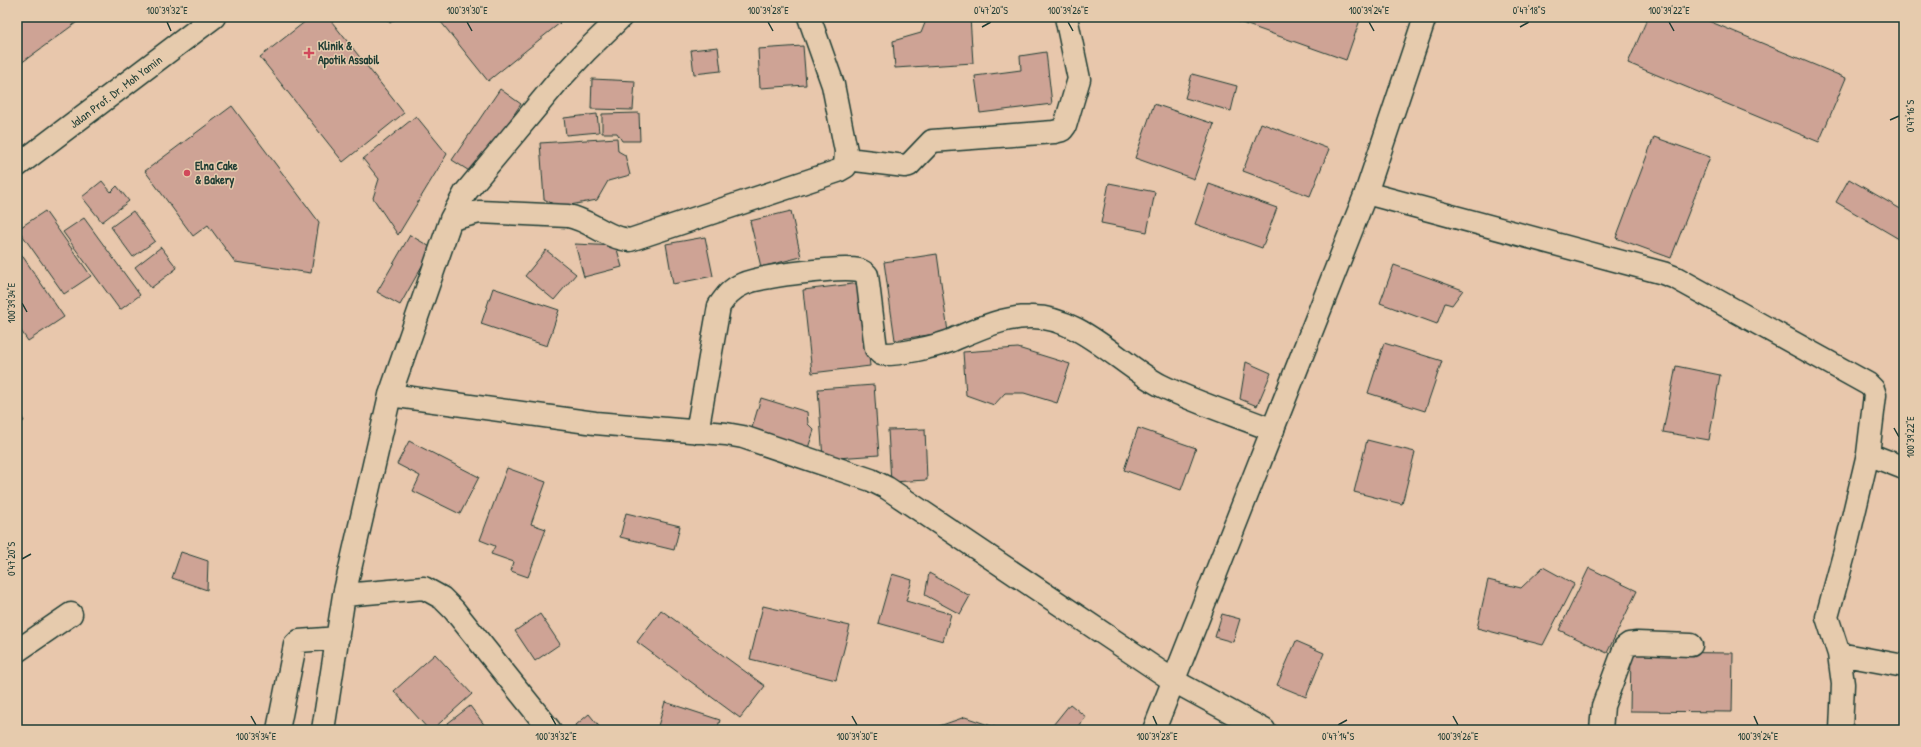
<svg xmlns="http://www.w3.org/2000/svg" width="1921" height="747" font-family="'Patrick Hand',sans-serif">
	<style>
		.building { fill: #cea395; stroke: #1f3d34 }
		.lines { fill: none; stroke-linecap: round; stroke-linejoin: round }
		.street-casing { stroke: #1f3d34; stroke-width: 25 }
		.secondary-casing { stroke: #1f3d34; stroke-width: 25 }
		.street { stroke: #e6cbad; stroke-width: 22 }
		.secondary { stroke: #e6cbad; stroke-width: 22 }
		.ticks { fill: none; stroke: #1f3d34; stroke-width: 1.5 }
		.poi-dot { fill: #d1495b; stroke: #e6cbad; stroke-width: 1.5 }
		.labels { text-anchor: middle; stroke-width: 3; stroke-linejoin: round; paint-order: stroke }
		.poi-label { font-size: 12px; font-weight: bold; fill: #1f3d34; stroke: #e6cbad; text-anchor: start }
		.street-label { font-size: 12px; fill: #1f3d34; stroke: #e6cbad }
		.neatline { fill: none; stroke: #1f3d34; stroke-width: 1.5 }
		.ticks-label { font-size: 10px; text-anchor: middle; fill: #1f3d34 }
	</style>
	<rect width="100%" height="100%" fill="#e8c7ac"/>
	<filter id="ink" filterUnits="userSpaceOnUse"><feTurbulence type="fractalNoise" baseFrequency=".025" numOctaves="2"/><feDisplacementMap in="SourceGraphic" scale="8" xChannelSelector="R" yChannelSelector="G"/><feConvolveMatrix kernelMatrix="1 2 1 2 8 2 1 2 1" color-interpolation-filters="sRGB"/></filter>
	<g filter="url(#ink)">
		<!-- building -->
		<path class="building" d="M17,17H84L17,66Z
			M311,17H328L404,113L343,162L260,57Z
			M385,17H398L390,23Z
			M437,17H555L560,23L488,81Z
			M970,17L973,63L895,68L893,41L921,33L927,18Z
			M1225,17H1361L1346,60Z
			M1648,17H1699L1846,78L1819,142L1628,63Z
			M803,46L806,85L760,88L758,49Z
			M718,47L721,71L694,74L691,50Z
			M1046,52L1052,104L980,113L975,76L1021,70L1020,56Z
			M1192,74L1237,86L1231,111L1185,98Z
			M592,79L635,81L633,110L591,109Z
			M500,89L521,104L474,174L452,160Z
			M1154,104L1214,124L1194,179L1135,158Z
			M232,106L319,222L311,273L235,262L208,225L193,236L145,171Z
			M639,113L640,141H622L617,133H602V114Z
			M597,114L599,132L566,135L564,118Z
			M416,116L447,154L398,235L373,198L379,179L363,159Z
			M1261,123L1329,149L1310,196L1243,171Z
			M1654,137L1710,157L1671,258L1616,238Z
			M617,138L618,151L625,155L630,175L608,181L597,200L559,207L544,199L540,143Z
			M1849,179L1904,211V242L1836,202Z
			M102,181L111,192L117,186L129,201L102,222L82,197Z
			M1109,183L1155,192L1147,232L1101,223Z
			M1209,184L1277,208L1262,248L1195,224Z
			M45,211L91,276L64,294L18,229Z
			M133,211L155,241L133,257L111,227Z
			M791,211L801,257L761,267L750,221Z
			M84,218L140,295L120,310L63,232Z
			M410,235L432,248L400,305L377,292Z
			M705,237L713,276L673,284L666,244Z
			M575,244L616,246L622,267L584,277Z
			M161,247L177,268L151,288L135,267Z
			M17,248L64,317L28,341L17,325Z
			M546,250L576,274L554,300L525,276Z
			M937,254L948,332L895,340L884,262Z
			M1394,265L1463,290L1452,305L1445,303L1437,324L1380,303Z
			M861,283L870,366L812,373L803,290Z
			M493,288L559,310L547,346L481,324Z
			M1384,343L1442,361L1425,411L1368,393Z
			M1018,348L1070,364L1057,403L1024,393H1005L994,405L966,395L963,352Z
			M1246,362L1271,373L1257,406L1240,399Z
			M1676,366L1720,375L1709,440L1663,432Z
			M874,385L879,455L823,459L818,389Z
			M761,398L807,412L808,424L814,430L808,448L751,431Z
			M17,409L24,421L17,425Z
			M1138,428L1196,448L1181,490L1124,470Z
			M925,429L927,480L891,482L888,430Z
			M1367,440L1415,452L1402,504L1354,492Z
			M409,441L479,477L460,514L413,491L420,476L397,464Z
			M507,468L546,482L531,524L546,529L528,577L511,571L514,562L491,554L495,546L480,540Z
			M626,513L680,526L674,550L620,537Z
			M181,552L208,561L207,590L172,578Z
			M1543,567L1574,584L1543,645L1477,628L1488,580L1521,588Z
			M1589,568L1637,591L1607,653L1559,630Z
			M929,573L970,596L960,614L925,595Z
			M892,574L912,580L906,601L951,614L943,641L878,623Z
			M763,606L850,626L836,680L750,659Z
			M661,610L765,686L740,718L637,642Z
			M540,614L560,644L535,661L515,631Z
			M1222,614L1240,619L1233,642L1215,637Z
			M1296,641L1324,653L1306,697L1277,685Z
			M1631,652L1733,653L1732,712L1630,711Z
			M435,654L472,694L432,730H429L394,691Z
			M665,702L720,720L717,730H670L658,726Z
			M1070,704L1086,717L1076,730H1049Z
			M470,706L486,727L482,730H439Z
			M589,714L602,730H570Z
			M965,717L1003,730H928Z"/>
		<g class="lines">
			<!-- street casing -->
			<g class="street-casing">
				<path id="street" d="M847,159L905,166L909,165L932,141L1054,132L1062,130L1065,126L1079,79L1066,17
					M1366,193L1663,273L1676,278L1868,384L1873,389L1875,395L1868,454L1904,468
					M451,219L479,212L568,216C590,220 606,238 630,240L838,171L845,167L846,151L833,85L809,17
					M390,395L595,423L726,434L743,437L871,480L887,488L1174,681L1264,730
					M697,432L719,306C726,296 731,289 743,284C760,276 841,266 859,270C862,271 865,273 867,275L876,349L881,354C899,355 933,347 950,341C976,330 1002,317 1030,317C1078,315 1120,364 1160,385C1196,403 1235,415 1273,430
					M344,595L424,588L442,598L454,610L550,730
					M17,651L71,614
					M1839,654L1904,666
					M278,730L295,645L299,641L338,638
					M323,730L344,595L390,395L451,219L465,193L558,81L587,50L621,17
					M1601,730L1603,706L1625,647L1629,644L1637,643L1691,645
					M1841,730L1843,684L1839,654L1827,617L1845,551L1868,454"/>
			</g>
			<!-- secondary casing -->
			<g class="secondary-casing">
				<path id="secondary" d="M17,166L214,17
					M1154,730L1366,193L1425,17"/>
			</g>
			<!-- street -->
			<use href="#street" class="street"/>
			<!-- secondary -->
			<use href="#secondary" class="secondary"/>
		</g>
	</g>
	<!-- ticks -->
	<path class="ticks" d="M167,22L171,31M467,22L472,31M768,22L773,31M1068,22L1073,31M1369,22L1374,31M1669,22L1674,31M982,27L991,22M1520,27L1529,22M1890,120L1899,116M22,303L27,312M1894,428L1899,437M22,559L31,554M251,716L256,725M551,716L556,725M852,716L857,725M1153,716L1157,725M1453,716L1458,725M1754,716L1758,725M1338,725L1347,720"/>
	<!-- markers -->
	<g class="poi-dot">
		<path d="M307 47h4v4h4v4h-4v4h-4v-4h-4v-4h4z"/>
		<circle cx="187" cy="173" r="4"/>
	</g>
	<g class="labels">
		<!-- poi labels -->
		<g class="poi-label">
			<text x="318" y="50">Klinik &amp;<tspan x="318" dy="14">Apotik Assabil</tspan></text>
			<text x="195" y="170">Elna Cake<tspan x="195" dy="14">&amp; Bakery</tspan></text>
		</g>
		<!-- street labels -->
		<g class="street-label">
			<text transform="translate(116 92) rotate(-37)" y="4">Jalan Prof. Dr. Moh Yamin</text>
		</g>
	</g>
	<!-- margin -->
	<rect width="1921" height="747" fill="none" stroke="#e6cbad" stroke-width="44"/>
	<rect x="22" y="22" width="1877" height="703" class="neatline"/>
	<g class="ticks-label">
		<text x="167" y="14">100°39'32"E</text>
		<text x="467" y="14">100°39'30"E</text>
		<text x="768" y="14">100°39'28"E</text>
		<text x="991" y="14">0°47'20"S</text>
		<text x="1068" y="14">100°39'26"E</text>
		<text x="1369" y="14">100°39'24"E</text>
		<text x="1529" y="14">0°47'18"S</text>
		<text x="1669" y="14">100°39'22"E</text>
		<text transform="translate(1910 116) rotate(-90)" y="4">0°47'16"S</text>
		<text transform="translate(11 303) rotate(-90)" y="4">100°39'34"E</text>
		<text transform="translate(1910 437) rotate(-90)" y="4">100°39'22"E</text>
		<text transform="translate(11 559) rotate(-90)" y="4">0°47'20"S</text>
		<text x="256" y="740">100°39'34"E</text>
		<text x="556" y="740">100°39'32"E</text>
		<text x="857" y="740">100°39'30"E</text>
		<text x="1157" y="740">100°39'28"E</text>
		<text x="1338" y="740">0°47'14"S</text>
		<text x="1458" y="740">100°39'26"E</text>
		<text x="1758" y="740">100°39'24"E</text>
	</g>
</svg>
